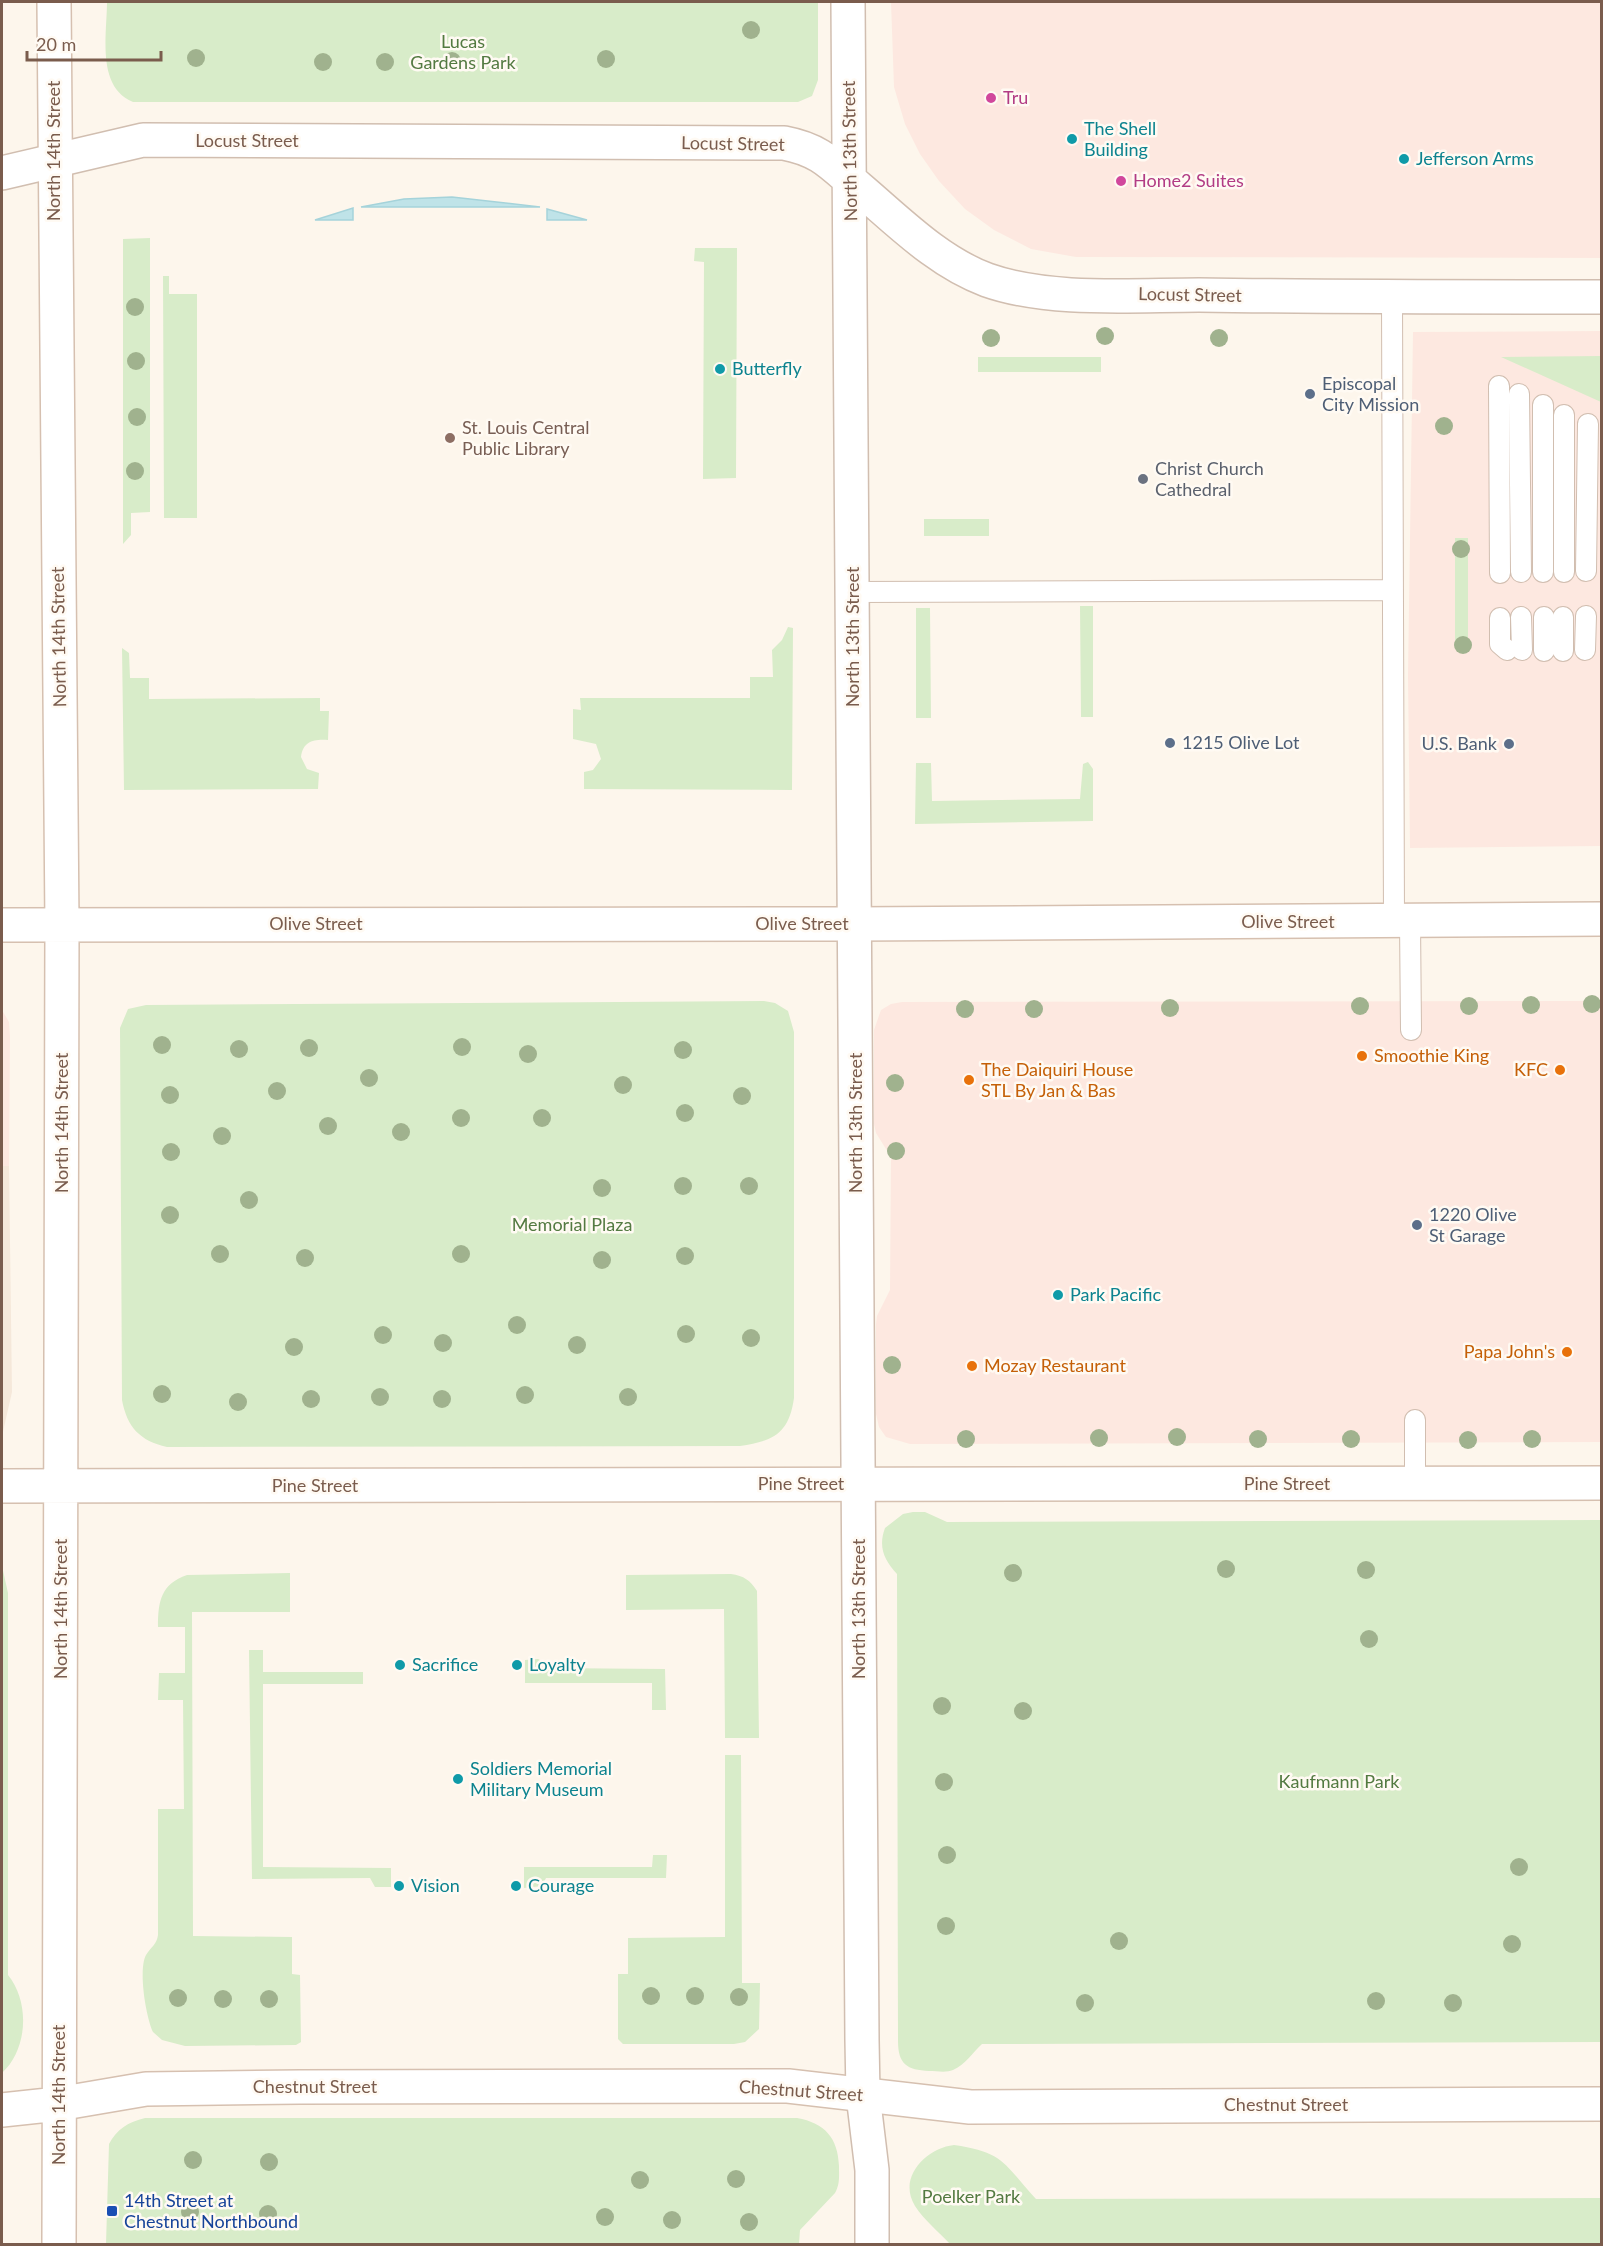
<svg xmlns="http://www.w3.org/2000/svg" width="1603" height="2246" font-family="Lato,sans-serif">
	<style>
		.residential { fill: #f5e8da }
		.commercial { fill: #fde8e0 }
		.green { fill: #d8ecc9 }
		.water { fill: #bfe3e8; stroke: #a5d3da; stroke-width: 1.5 }
		.lines { fill: none; stroke-linecap: round; stroke-linejoin: round }
		.lane-casing { stroke: #d1beb0; stroke-width: 22 }
		.street-casing { stroke: #d1beb0; stroke-width: 36 }
		.secondary-casing { stroke: #d6c0b0; stroke-width: 36 }
		.lane { stroke: #fff; stroke-width: 20 }
		.street { stroke: #fff; stroke-width: 33 }
		.secondary { stroke: #fff; stroke-width: 33 }
		.tree { fill: #a0b28e }
		.hotel-dot { fill: #d1479c; stroke: #fffaf3; stroke-width: 2 }
		.culture-dot { fill: #0f9aa8; stroke: #fffaf3; stroke-width: 2 }
		.service-dot { fill: #5c6f8a; stroke: #fffaf3; stroke-width: 2 }
		.education-dot { fill: #8d6e63; stroke: #fffaf3; stroke-width: 2 }
		.worship-dot { fill: #6b7280; stroke: #fffaf3; stroke-width: 2 }
		.food-dot { fill: #e8710a; stroke: #fffaf3; stroke-width: 2 }
		.transit-dot { fill: #1a4fb4; stroke: #fffaf3; stroke-width: 2 }
		.labels { text-anchor: middle; stroke-width: 5; stroke-linejoin: round; paint-order: stroke }
		.park-label { font-size: 18px; fill: #537a41; stroke: #fffaf3 }
		.hotel-label { font-size: 18px; fill: #b23c85; stroke: #fffaf3; text-anchor: start }
		.culture-label { font-size: 18px; fill: #0d838f; stroke: #fffaf3; text-anchor: start }
		.street-label { font-size: 18px; fill: #7a5c4d; stroke: #fffaf3 }
		.service-label { font-size: 18px; fill: #4e5e75; stroke: #fffaf3; text-anchor: start }
		.education-label { font-size: 18px; fill: #785e54; stroke: #fffaf3; text-anchor: start }
		.worship-label { font-size: 18px; fill: #5b616d; stroke: #fffaf3; text-anchor: start }
		.food-label { font-size: 18px; fill: #c56008; stroke: #fffaf3; text-anchor: start }
		.transit-label { font-size: 18px; fill: #164399; stroke: #fffaf3; text-anchor: start }
	</style>
	<rect width="100%" height="100%" fill="#fdf6ec"/>
	<!-- residential -->
	<path class="residential" d="M2,1166H9L12,1392L2,1436Z"/>
	<!-- commercial -->
	<path class="commercial" d="M891,2H1601V258L1076,257L1031,249L994,230L965,209L939,181L920,154L905,124L894,87Z
		M1601,331V846L1410,848L1408,676L1413,332Z
		M1601,1001V1442L910,1444L886,1437L879,1427L876,1414V1324L877,1316L890,1290L891,1157L876,1133L874,1124V1030L881,1010L891,1004L902,1002Z
		M2,1010L9,1022L10,1037L9,1166H2Z"/>
	<!-- green -->
	<path class="green" d="M107,2H818V80L812,96L798,102H133C96,87 107,34 107,2Z
		M150,238V512L131,513V535L123,544V239Z
		M695,248H737L736,478L703,479L704,262L694,261Z
		M163,276H169V294H197V518H164Z
		M1601,356V402L1501,357Z
		M978,357H1101V372H978Z
		M924,519H989V536H924Z
		M1455,538H1468V649H1455Z
		M1080,606H1093V717H1081Z
		M916,608H930L931,718H916Z
		M788,627L793,628L792,790L584,789V772L593,770L601,759L596,744L573,739V709L581,710L580,698H750V677H773L772,650L782,640Z
		M122,648L129,653L130,678H149V699L320,698V711H329L328,740C314,739 303,741 301,757L307,769L319,773L318,789L124,790Z
		M1088,762L1093,769V821L915,824L916,763H931L932,801L1080,799L1083,764Z
		M764,1001L775,1003L788,1011L794,1032V1398C789,1434 773,1441 740,1446L167,1447C140,1441 127,1427 122,1400L120,1028L128,1009L146,1005Z
		M913,1512H925L947,1522L1601,1520V2042L982,2044C973,2052 965,2065 953,2070C946,2073 937,2071 929,2071C907,2070 898,2064 898,2041L897,1574C884,1560 878,1547 885,1528L903,1514Z
		M2,1566L8,1593V1975C30,2002 28,2049 2,2073Z
		M290,1573V1612H192L193,1936L292,1937V1974L300,1975L301,2042L296,2045L185,2046L162,2040L153,2032C146,2017 138,1970 146,1955C151,1947 157,1944 158,1935V1809H184L183,1700H158L159,1673H185V1627H158C158,1601 161,1584 187,1575Z
		M731,1574C744,1576 750,1580 757,1591L759,1738H725L724,1609L626,1610V1575Z
		M249,1650H263V1672H363V1684H263V1867L391,1868V1887H375L370,1878L252,1879Z
		M538,1659L544,1662L547,1668L665,1669L666,1710H652V1683H525V1660Z
		M725,1755H741L742,1983H760L759,2029L745,2042L734,2044H623L618,2039V1974H628V1938L725,1937Z
		M653,1855H667L666,1878H546L542,1886L524,1888V1867H652Z
		M145,2118H797C825,2123 838,2138 839,2166C839,2176 840,2184 835,2193L800,2230L799,2244H106L109,2144C117,2129 128,2122 145,2118Z
		M954,2145C1004,2152 1004,2164 1036,2199L1601,2198V2244H950C939,2232 924,2220 915,2206C897,2177 927,2148 954,2145Z"/>
	<!-- water -->
	<path class="water" d="M452,197L540,207H361L404,199Z
		M353,208V220H315Z
		M547,209L587,220H547Z"/>
	<g class="lines">
		<!-- lane casing -->
		<g class="lane-casing">
			<path id="lane" d="M1392,297L1394,921
				M1499,386L1500,573
				M1519,394L1521,572
				M1543,405V572
				M1586,571L1588,424
				M1564,572V415
				M853,592L1393,590
				M1521,617L1522,650
				M1544,617V651
				M1563,617V651
				M1500,618V644L1507,650
				M1585,650L1586,616
				M1410,921L1411,1030
				M1415,1420V1483"/>
		</g>
		<!-- street casing -->
		<g class="street-casing">
			<path id="street" d="M848,2L862,2040L863,2095L872,2170V2244
				M2,173L143,140L784,143C821,150 832,165 859,188C899,222 938,262 987,280C1049,302 1133,295 1199,295C1333,297 1467,297 1602,297"/>
		</g>
		<!-- secondary casing -->
		<g class="secondary-casing">
			<path id="secondary" d="M54,2L62,925L59,2244
				M2,925L855,924L1602,919
				M2,1486L1602,1483
				M2,2110L58,2104L146,2089L300,2087L788,2086L970,2107L1602,2104"/>
		</g>
		<!-- lane -->
		<use href="#lane" class="lane"/>
		<!-- street -->
		<use href="#street" class="street"/>
		<!-- secondary -->
		<use href="#secondary" class="secondary"/>
	</g>
	<!-- trees -->
	<g class="tree">
		<circle cx="751" cy="30" r="9"/>
		<circle cx="196" cy="58" r="9"/>
		<circle cx="606" cy="59" r="9"/>
		<circle cx="452" cy="61" r="9"/>
		<circle cx="323" cy="62" r="9"/>
		<circle cx="385" cy="62" r="9"/>
		<circle cx="135" cy="307" r="9"/>
		<circle cx="1105" cy="336" r="9"/>
		<circle cx="991" cy="338" r="9"/>
		<circle cx="1219" cy="338" r="9"/>
		<circle cx="136" cy="361" r="9"/>
		<circle cx="137" cy="417" r="9"/>
		<circle cx="1444" cy="426" r="9"/>
		<circle cx="135" cy="471" r="9"/>
		<circle cx="1461" cy="549" r="9"/>
		<circle cx="1463" cy="645" r="9"/>
		<circle cx="1592" cy="1004" r="9"/>
		<circle cx="1531" cy="1005" r="9"/>
		<circle cx="1360" cy="1006" r="9"/>
		<circle cx="1469" cy="1006" r="9"/>
		<circle cx="1170" cy="1008" r="9"/>
		<circle cx="965" cy="1009" r="9"/>
		<circle cx="1034" cy="1009" r="9"/>
		<circle cx="162" cy="1045" r="9"/>
		<circle cx="462" cy="1047" r="9"/>
		<circle cx="309" cy="1048" r="9"/>
		<circle cx="239" cy="1049" r="9"/>
		<circle cx="683" cy="1050" r="9"/>
		<circle cx="528" cy="1054" r="9"/>
		<circle cx="369" cy="1078" r="9"/>
		<circle cx="895" cy="1083" r="9"/>
		<circle cx="623" cy="1085" r="9"/>
		<circle cx="277" cy="1091" r="9"/>
		<circle cx="170" cy="1095" r="9"/>
		<circle cx="742" cy="1096" r="9"/>
		<circle cx="685" cy="1113" r="9"/>
		<circle cx="461" cy="1118" r="9"/>
		<circle cx="542" cy="1118" r="9"/>
		<circle cx="328" cy="1126" r="9"/>
		<circle cx="401" cy="1132" r="9"/>
		<circle cx="222" cy="1136" r="9"/>
		<circle cx="896" cy="1151" r="9"/>
		<circle cx="171" cy="1152" r="9"/>
		<circle cx="683" cy="1186" r="9"/>
		<circle cx="749" cy="1186" r="9"/>
		<circle cx="602" cy="1188" r="9"/>
		<circle cx="249" cy="1200" r="9"/>
		<circle cx="170" cy="1215" r="9"/>
		<circle cx="220" cy="1254" r="9"/>
		<circle cx="461" cy="1254" r="9"/>
		<circle cx="685" cy="1256" r="9"/>
		<circle cx="305" cy="1258" r="9"/>
		<circle cx="602" cy="1260" r="9"/>
		<circle cx="517" cy="1325" r="9"/>
		<circle cx="686" cy="1334" r="9"/>
		<circle cx="383" cy="1335" r="9"/>
		<circle cx="751" cy="1338" r="9"/>
		<circle cx="443" cy="1343" r="9"/>
		<circle cx="577" cy="1345" r="9"/>
		<circle cx="294" cy="1347" r="9"/>
		<circle cx="892" cy="1365" r="9"/>
		<circle cx="162" cy="1394" r="9"/>
		<circle cx="525" cy="1395" r="9"/>
		<circle cx="380" cy="1397" r="9"/>
		<circle cx="628" cy="1397" r="9"/>
		<circle cx="311" cy="1399" r="9"/>
		<circle cx="442" cy="1399" r="9"/>
		<circle cx="238" cy="1402" r="9"/>
		<circle cx="1177" cy="1437" r="9"/>
		<circle cx="1099" cy="1438" r="9"/>
		<circle cx="966" cy="1439" r="9"/>
		<circle cx="1258" cy="1439" r="9"/>
		<circle cx="1351" cy="1439" r="9"/>
		<circle cx="1532" cy="1439" r="9"/>
		<circle cx="1468" cy="1440" r="9"/>
		<circle cx="1226" cy="1569" r="9"/>
		<circle cx="1366" cy="1570" r="9"/>
		<circle cx="1013" cy="1573" r="9"/>
		<circle cx="1369" cy="1639" r="9"/>
		<circle cx="942" cy="1706" r="9"/>
		<circle cx="1023" cy="1711" r="9"/>
		<circle cx="944" cy="1782" r="9"/>
		<circle cx="947" cy="1855" r="9"/>
		<circle cx="1519" cy="1867" r="9"/>
		<circle cx="946" cy="1926" r="9"/>
		<circle cx="1119" cy="1941" r="9"/>
		<circle cx="1512" cy="1944" r="9"/>
		<circle cx="651" cy="1996" r="9"/>
		<circle cx="695" cy="1996" r="9"/>
		<circle cx="739" cy="1997" r="9"/>
		<circle cx="178" cy="1998" r="9"/>
		<circle cx="223" cy="1999" r="9"/>
		<circle cx="269" cy="1999" r="9"/>
		<circle cx="1376" cy="2001" r="9"/>
		<circle cx="1085" cy="2003" r="9"/>
		<circle cx="1453" cy="2003" r="9"/>
		<circle cx="193" cy="2160" r="9"/>
		<circle cx="269" cy="2162" r="9"/>
		<circle cx="736" cy="2179" r="9"/>
		<circle cx="640" cy="2180" r="9"/>
		<circle cx="190" cy="2212" r="9"/>
		<circle cx="268" cy="2214" r="9"/>
		<circle cx="605" cy="2217" r="9"/>
		<circle cx="672" cy="2220" r="9"/>
		<circle cx="749" cy="2222" r="9"/>
	</g>
	<!-- markers -->
	<g class="hotel-dot">
		<circle cx="991" cy="98" r="6"/>
		<circle cx="1121" cy="181" r="6"/>
	</g>
	<g class="culture-dot">
		<circle cx="1072" cy="139" r="6"/>
		<circle cx="1404" cy="159" r="6"/>
		<circle cx="720" cy="369" r="6"/>
		<circle cx="1058" cy="1295" r="6"/>
		<circle cx="400" cy="1665" r="6"/>
		<circle cx="517" cy="1665" r="6"/>
		<circle cx="458" cy="1779" r="6"/>
		<circle cx="399" cy="1886" r="6"/>
		<circle cx="516" cy="1886" r="6"/>
	</g>
	<g class="service-dot">
		<circle cx="1310" cy="394" r="6"/>
		<circle cx="1170" cy="743" r="6"/>
		<circle cx="1509" cy="744" r="6"/>
		<circle cx="1417" cy="1225" r="6"/>
	</g>
	<circle class="education-dot" cx="450" cy="438" r="6"/>
	<circle class="worship-dot" cx="1143" cy="479" r="6"/>
	<g class="food-dot">
		<circle cx="1362" cy="1056" r="6"/>
		<circle cx="1560" cy="1070" r="6"/>
		<circle cx="969" cy="1080" r="6"/>
		<circle cx="1567" cy="1352" r="6"/>
		<circle cx="972" cy="1366" r="6"/>
	</g>
	<rect class="transit-dot" x="106" y="2205" width="12" height="12" rx="3"/>
	<g class="labels">
		<!-- park labels -->
		<g class="park-label">
			<text x="463" y="48">Lucas<tspan x="463" dy="21">Gardens Park</tspan></text>
			<text x="572" y="1231">Memorial Plaza</text>
			<text x="1339" y="1788">Kaufmann Park</text>
			<text x="971" y="2203">Poelker Park</text>
		</g>
		<!-- hotel labels -->
		<g class="hotel-label">
			<text x="1003" y="104">Tru</text>
			<text x="1133" y="187">Home2 Suites</text>
		</g>
		<!-- culture labels -->
		<g class="culture-label">
			<text x="1084" y="135">The Shell<tspan x="1084" dy="21">Building</tspan></text>
			<text x="1416" y="165">Jefferson Arms</text>
			<text x="732" y="375">Butterfly</text>
			<text x="1070" y="1301">Park Pacific</text>
			<text x="412" y="1671">Sacrifice</text>
			<text x="529" y="1671">Loyalty</text>
			<text x="470" y="1775">Soldiers Memorial<tspan x="470" dy="21">Military Museum</tspan></text>
			<text x="411" y="1892">Vision</text>
			<text x="528" y="1892">Courage</text>
		</g>
		<!-- street labels -->
		<g class="street-label">
			<text x="247" y="147">Locust Street</text>
			<text transform="translate(733 144) rotate(1)" y="6">Locust Street</text>
			<text transform="translate(54 151) rotate(-90)" y="6">North 14th Street</text>
			<text transform="translate(850 151) rotate(-91)" y="6">North 13th Street</text>
			<text transform="translate(1190 295) rotate(1)" y="6">Locust Street</text>
			<text transform="translate(59 637) rotate(-91)" y="6">North 14th Street</text>
			<text transform="translate(853 637) rotate(-90)" y="6">North 13th Street</text>
			<text x="1288" y="928">Olive Street</text>
			<text x="316" y="930">Olive Street</text>
			<text x="802" y="930">Olive Street</text>
			<text transform="translate(62 1123) rotate(-90)" y="6">North 14th Street</text>
			<text transform="translate(856 1123) rotate(-90)" y="6">North 13th Street</text>
			<text x="801" y="1490">Pine Street</text>
			<text x="1287" y="1490">Pine Street</text>
			<text x="315" y="1492">Pine Street</text>
			<text transform="translate(61 1609) rotate(-90)" y="6">North 14th Street</text>
			<text transform="translate(859 1609) rotate(-90)" y="6">North 13th Street</text>
			<text x="315" y="2093">Chestnut Street</text>
			<text transform="translate(801 2091) rotate(4)" y="6">Chestnut Street</text>
			<text transform="translate(59 2095) rotate(-90)" y="6">North 14th Street</text>
			<text x="1286" y="2111">Chestnut Street</text>
		</g>
		<!-- service labels -->
		<g class="service-label">
			<text x="1322" y="390">Episcopal<tspan x="1322" dy="21">City Mission</tspan></text>
			<text x="1182" y="749">1215 Olive Lot</text>
			<text x="1497" y="750" text-anchor="end">U.S. Bank</text>
			<text x="1429" y="1221">1220 Olive<tspan x="1429" dy="21">St Garage</tspan></text>
		</g>
		<!-- education labels -->
		<g class="education-label">
			<text x="462" y="434">St. Louis Central<tspan x="462" dy="21">Public Library</tspan></text>
		</g>
		<!-- worship labels -->
		<g class="worship-label">
			<text x="1155" y="475">Christ Church<tspan x="1155" dy="21">Cathedral</tspan></text>
		</g>
		<!-- food labels -->
		<g class="food-label">
			<text x="1374" y="1062">Smoothie King</text>
			<text x="981" y="1076">The Daiquiri House<tspan x="981" dy="21">STL By Jan &amp; Bas</tspan></text>
			<text x="1548" y="1076" text-anchor="end">KFC</text>
			<text x="1555" y="1358" text-anchor="end">Papa John's</text>
			<text x="984" y="1372">Mozay Restaurant</text>
		</g>
		<!-- transit labels -->
		<g class="transit-label">
			<text x="124" y="2207">14th Street at<tspan x="124" dy="21">Chestnut Northbound</tspan></text>
		</g>
	</g>
	<!-- border -->
	<rect width="1603" height="2246" fill="none" stroke="#7a5c4d" stroke-width="6"/>
	<!-- scale -->
	<path d="M27 51v9h134v-9" fill="none" stroke="#7a5c4d" stroke-width="3"/>
	<text x="36" y="51" font-size="18" fill="#7a5c4d" stroke="#fffaf3" stroke-width="4.5" paint-order="stroke">20 m</text>
</svg>
